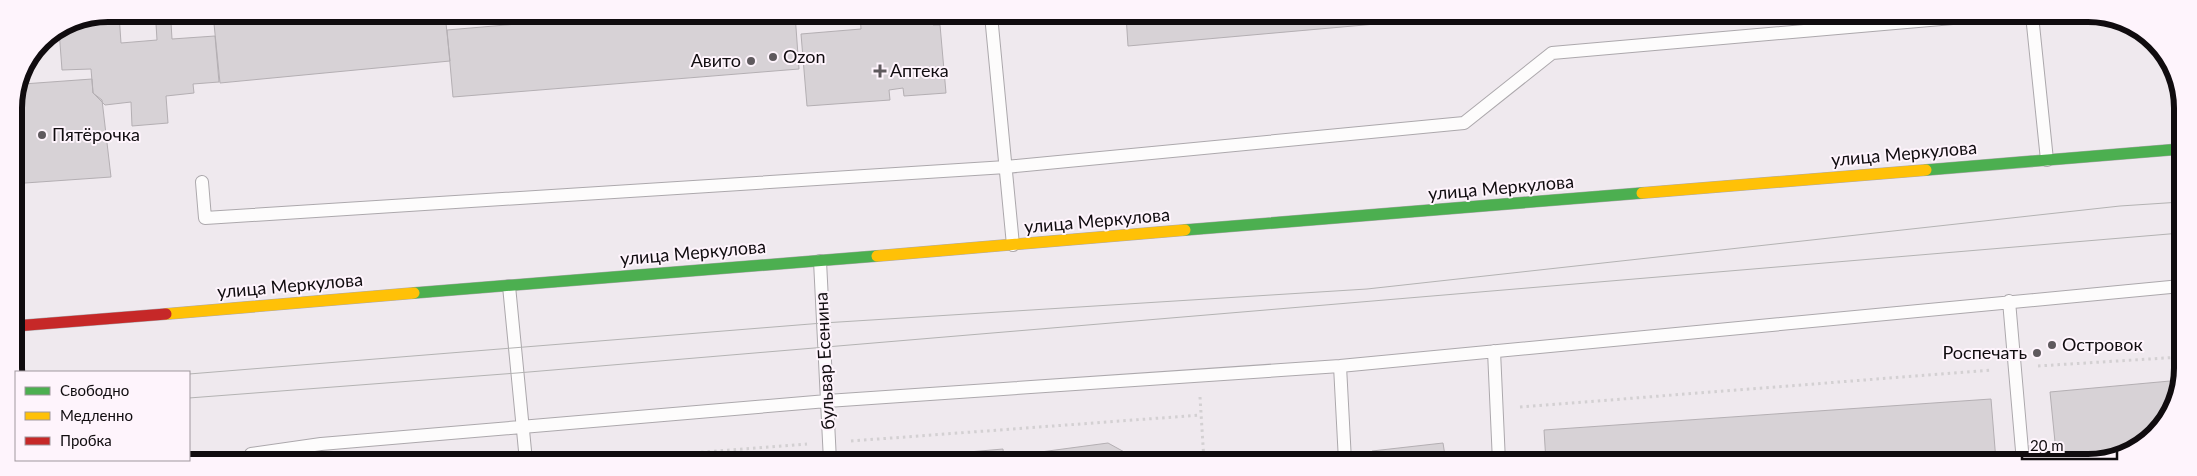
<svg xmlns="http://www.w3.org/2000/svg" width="2197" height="476" font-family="Lato,sans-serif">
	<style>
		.building { fill: #d7d2d6; stroke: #b4afb3 }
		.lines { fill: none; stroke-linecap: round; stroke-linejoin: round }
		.lane-casing { stroke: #aca8ac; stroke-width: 14 }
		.fast-casing { stroke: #aca8ac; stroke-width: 12 }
		.slow-casing { stroke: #aca8ac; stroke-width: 12 }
		.jam-casing { stroke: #aca8ac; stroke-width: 12 }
		.path { stroke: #d3d0d2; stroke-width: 3; stroke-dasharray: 2.5 4; stroke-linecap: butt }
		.lane { stroke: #fdfcfc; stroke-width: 12 }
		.fast { stroke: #4caf50; stroke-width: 11 }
		.slow { stroke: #ffc107; stroke-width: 11 }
		.jam { stroke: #c62828; stroke-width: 11 }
		.tram { stroke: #b4b3b3; stroke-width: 1 }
		.poi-dot { fill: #5e595d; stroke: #fef4fc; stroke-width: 2 }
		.labels { text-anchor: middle; stroke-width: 4; stroke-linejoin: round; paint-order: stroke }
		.poi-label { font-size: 18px; fill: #100c0f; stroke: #fef4fc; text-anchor: start }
		.street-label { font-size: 18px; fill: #100c0f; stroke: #fef4fc }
		.rim { fill: none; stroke: #100c0f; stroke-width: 6 }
	</style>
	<rect width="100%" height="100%" fill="#efe9ee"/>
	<!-- building -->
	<path class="building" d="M109,14H119L121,43L157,40L156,24L171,23L172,39L215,36L219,82L193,84L194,93L166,96L168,123L132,126L131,102L105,105L93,93L91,69L62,70L59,30L66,25L88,24V18Z
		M213,14H445L450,61L220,83Z
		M635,14H795L799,69L453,97L447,30Z
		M860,14H932L933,25H940L946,93L904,96L903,88L889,90L890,100L807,106L801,34L861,29Z
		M1056,15H1120V18L1057,22Z
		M1126,15H1477L1128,46Z
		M2172,72L2181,89L2174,90Z
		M92,79L93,93L102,100L111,177L25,183L14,174V103L23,84Z
		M2181,380V386L2151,439L2103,458L2057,462L2050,392Z
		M1991,399L1996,461L1546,462L1544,430Z
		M1108,443L1137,459V461H1034L1033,453Z
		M1443,443L1446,462L1373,461L1372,451Z
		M1003,449L1004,461H865Z"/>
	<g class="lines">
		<!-- lane casing -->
		<g class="lane-casing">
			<path id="lane" d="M991,15L1013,245
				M2032,15L2047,160
				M202,182L205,218L1006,167L1464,123L1552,53L1987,15
				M820,261L830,461
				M509,286L526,461
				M2009,301L2023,462
				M1494,351L1499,462
				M1340,366L1345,461
				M251,454L321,444L827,401L1340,366L2181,286"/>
		</g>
		<!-- fast casing -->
		<g class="fast-casing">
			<path id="fast" d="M1926,170L2181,149
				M1185,230L1642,193
				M414,293L877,256"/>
		</g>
		<!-- slow casing -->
		<g class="slow-casing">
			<path id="slow" d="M1642,193L1926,170
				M877,256L1185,230
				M166,314L414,293"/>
		</g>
		<!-- jam casing -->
		<g class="jam-casing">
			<path id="jam" d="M15,326L166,314"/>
		</g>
		<!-- path -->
		<path class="path" d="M15,278L16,289
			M2038,366L2181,357
			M1200,397L1204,461
			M1520,407L1992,370
			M851,441L1201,415
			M591,461L807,444"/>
		<!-- lane -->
		<use href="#lane" class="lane"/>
		<!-- fast -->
		<use href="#fast" class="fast"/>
		<!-- slow -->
		<use href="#slow" class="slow"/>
		<!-- jam -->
		<use href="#jam" class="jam"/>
		<!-- tram -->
		<path class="tram" d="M189,374L823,323L1367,289L2120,206L2181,202
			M189,398L517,373L2181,233"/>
	</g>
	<!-- markers -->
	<g class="poi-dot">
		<circle cx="773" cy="57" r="5"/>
		<circle cx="751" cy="61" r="5"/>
		<path d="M877.5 63.5h5v5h5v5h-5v5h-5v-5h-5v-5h5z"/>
		<circle cx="42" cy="135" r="5"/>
		<circle cx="2052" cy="345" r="5"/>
		<circle cx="2037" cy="353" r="5"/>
	</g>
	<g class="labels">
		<!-- poi labels -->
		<g class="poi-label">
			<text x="783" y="63">Ozon</text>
			<text x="741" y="67" text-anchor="end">Авито</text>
			<text x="890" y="77">Аптека</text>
			<text x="52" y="141">Пятёрочка</text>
			<text x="2062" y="351">Островок</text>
			<text x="2027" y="359" text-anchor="end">Роспечать</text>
		</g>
		<!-- street labels -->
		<g class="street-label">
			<text transform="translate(1904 154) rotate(-5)" y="6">улица Меркулова</text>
			<text transform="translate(1501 188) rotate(-5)" y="6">улица Меркулова</text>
			<text transform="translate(1097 221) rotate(-5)" y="6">улица Меркулова</text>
			<text transform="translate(693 253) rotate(-5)" y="6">улица Меркулова</text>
			<text transform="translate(290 286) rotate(-5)" y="6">улица Меркулова</text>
			<text transform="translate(825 361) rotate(-93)" y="6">бульвар Есенина</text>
		</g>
	</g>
	<!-- crop -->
	<path d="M0 0H2197V476H0ZM108 22H2088A86 86 0 0 1 2174 108V368A86 86 0 0 1 2088 454H108A86 86 0 0 1 22 368V108A86 86 0 0 1 108 22Z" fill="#fef4fc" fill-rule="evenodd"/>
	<path class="rim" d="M108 22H2088A86 86 0 0 1 2174 108V368A86 86 0 0 1 2088 454H108A86 86 0 0 1 22 368V108A86 86 0 0 1 108 22Z"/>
	<!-- legend -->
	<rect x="15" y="371" width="175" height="90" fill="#fef4fc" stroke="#9f979d"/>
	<rect x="25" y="387" width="25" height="8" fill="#4caf50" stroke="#9f979d"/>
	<text x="60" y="396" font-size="15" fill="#100c0f">Свободно</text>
	<rect x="25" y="412" width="25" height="8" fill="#ffc107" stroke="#9f979d"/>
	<text x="60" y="421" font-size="15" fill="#100c0f">Медленно</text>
	<rect x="25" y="437" width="25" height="8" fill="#c62828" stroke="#9f979d"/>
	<text x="60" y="446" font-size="15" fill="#100c0f">Пробка</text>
	<!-- scale -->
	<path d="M2022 451v8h95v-8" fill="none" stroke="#100c0f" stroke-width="2.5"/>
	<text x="2030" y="451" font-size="15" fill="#100c0f" stroke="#fef4fc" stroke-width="4" paint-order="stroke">20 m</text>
</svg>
